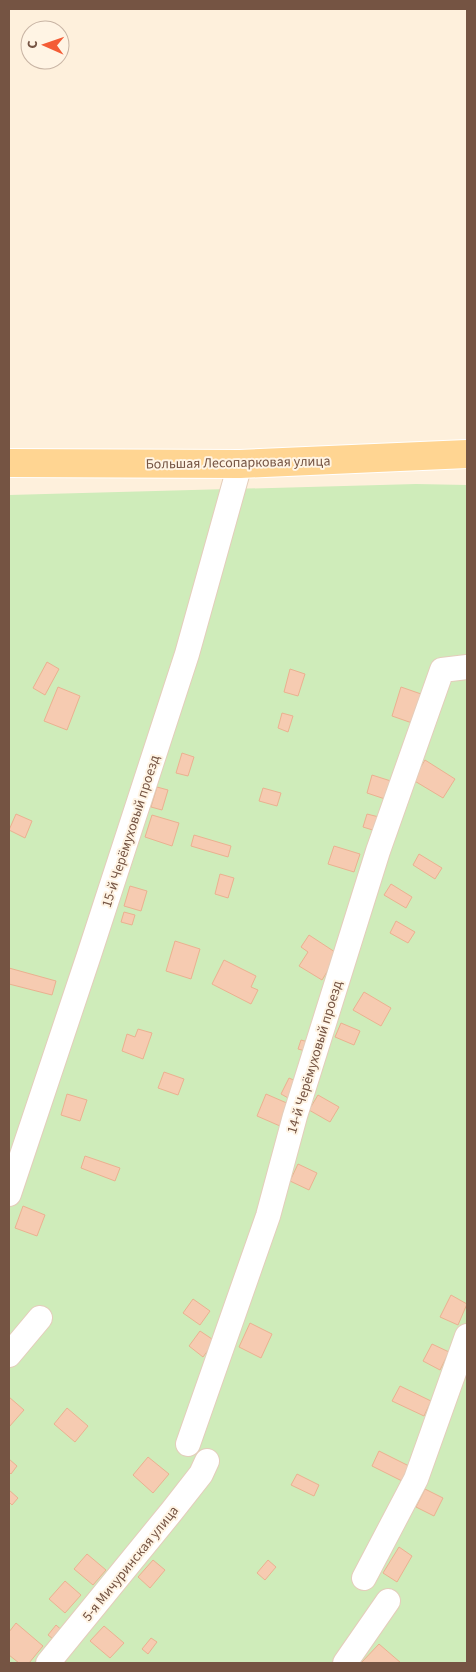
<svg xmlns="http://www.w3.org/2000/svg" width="476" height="1672" font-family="'Source Sans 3',sans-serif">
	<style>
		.green { fill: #cfecba }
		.building { fill: #f6cbb1; stroke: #eab190 }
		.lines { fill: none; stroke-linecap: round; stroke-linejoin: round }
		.minor-casing { stroke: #e4cdbb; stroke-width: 26 }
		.major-casing { stroke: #fff; stroke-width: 30 }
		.minor { stroke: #fff; stroke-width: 24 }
		.major { stroke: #ffd592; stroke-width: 28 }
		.labels { text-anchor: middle; stroke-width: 4; stroke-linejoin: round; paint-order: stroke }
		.street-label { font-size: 14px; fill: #755443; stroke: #fff4e4 }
	</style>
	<rect width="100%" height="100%" fill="#fef0dc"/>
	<!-- green -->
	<path class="green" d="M416,484L467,485V1663H9V495Z"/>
	<!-- building -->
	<path class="building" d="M47,662L59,669L45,695L33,688Z
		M290,669L305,674L298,696L284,692Z
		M58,687L80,696L67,730L44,721Z
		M401,687L424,695L415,724L392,716Z
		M282,713L293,716L288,732L278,728Z
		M182,753L194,757L188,776L176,773Z
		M425,760L455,779L443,798L413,780Z
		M372,775L394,782L388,800L367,793Z
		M157,787L168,790L162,810L151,807Z
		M263,788L281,793L277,806L259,801Z
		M16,814L32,821L25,838L9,830Z
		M367,814L383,818L379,832L363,827Z
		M152,815L179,823L172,846L145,837Z
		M194,835L231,846L228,857L191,846Z
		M334,846L360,854L354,872L328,864Z
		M419,854L442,868L435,879L413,865Z
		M220,874L234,878L228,898L215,894Z
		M391,884L412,897L406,908L384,895Z
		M130,886L147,891L141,911L124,906Z
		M124,912L135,915L132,925L121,922Z
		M396,921L415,932L408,943L390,933Z
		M309,935L338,954L322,980L299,966L308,952L301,947Z
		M175,941L200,949L191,979L166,971Z
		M224,960L256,976L251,987L258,990L251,1004L212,984Z
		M9,968L56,981L52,995L9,984Z
		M364,992L391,1008L381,1026L353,1010Z
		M341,1023L360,1031L354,1045L335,1037Z
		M138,1029L152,1033L143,1059L122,1051L127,1034L135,1037Z
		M301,1040L312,1043L309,1052L298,1049Z
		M164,1072L184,1079L178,1095L158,1088Z
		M289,1078L298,1082L290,1099L281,1094Z
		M67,1094L87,1100L80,1121L61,1115Z
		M266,1094L289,1104L280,1126L257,1116Z
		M318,1095L339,1107L330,1122L309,1110Z
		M85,1156L120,1168L115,1181L81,1168Z
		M298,1164L317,1173L309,1190L290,1181Z
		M23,1206L45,1215L37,1236L15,1228Z
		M451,1295L467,1304L458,1325L440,1317Z
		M193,1299L210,1311L200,1325L183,1313Z
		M250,1323L272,1334L261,1358L239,1347Z
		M200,1331L215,1341L203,1357L189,1346Z
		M432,1344L449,1352L440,1370L423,1361Z
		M400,1386L431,1401L424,1416L392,1401Z
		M9,1397L24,1410L9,1427Z
		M67,1408L88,1426L75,1442L54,1424Z
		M379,1451L411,1467L404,1482L372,1466Z
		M148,1457L169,1474L153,1493L133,1475Z
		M9,1459L17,1466L11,1474L9,1472Z
		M297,1474L319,1485L314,1496L291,1485Z
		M425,1489L443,1498L434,1516L416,1507Z
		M9,1490L18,1498L12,1505L9,1502Z
		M399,1547L412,1556L397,1582L383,1573Z
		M87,1554L106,1570L93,1585L74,1569Z
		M153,1560L165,1570L150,1588L138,1577Z
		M268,1560L276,1567L265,1580L257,1573Z
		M65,1581L81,1595L65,1613L49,1599Z
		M16,1623L43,1646L29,1663H19L9,1655V1632Z
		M56,1625L66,1634L58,1643L48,1635Z
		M104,1626L124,1643L110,1658L90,1641Z
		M151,1638L157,1642L148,1654L142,1649Z
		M379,1644L401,1663H361Z"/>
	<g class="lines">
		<!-- minor casing -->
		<g class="minor-casing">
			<path id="minor" d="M9,1194L89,955L187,654L240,464
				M9,1355L40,1318
				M188,1444L268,1216L295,1116L378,851L442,670L467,667
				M364,1578L416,1479L467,1336
				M48,1663L172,1511L201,1474L207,1461
				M345,1663L388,1601"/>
		</g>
		<!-- major casing -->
		<g class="major-casing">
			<path id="major" d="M9,463L240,464L467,454"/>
		</g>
		<!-- minor -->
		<use href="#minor" class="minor"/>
		<!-- major -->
		<use href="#major" class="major"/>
	</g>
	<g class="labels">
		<!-- street labels -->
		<g class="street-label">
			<text transform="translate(238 462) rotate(-1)" y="5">Большая Лесопарковая улица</text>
			<text transform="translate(130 831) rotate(-72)" y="5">15-й Черёмуховый проезд</text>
			<text transform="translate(314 1057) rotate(-73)" y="5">14-й Черёмуховый проезд</text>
			<text transform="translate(130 1563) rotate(-51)" y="5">5-я Мичуринская улица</text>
		</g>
	</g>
	<!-- border -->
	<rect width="476" height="1672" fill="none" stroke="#755443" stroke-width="20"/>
	<!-- north arrow -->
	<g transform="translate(45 45) rotate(272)"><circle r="24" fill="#fff4e4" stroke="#c8b4a4"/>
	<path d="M0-4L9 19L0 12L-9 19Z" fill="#f45c35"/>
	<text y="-8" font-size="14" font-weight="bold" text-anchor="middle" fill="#755443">С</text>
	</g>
</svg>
